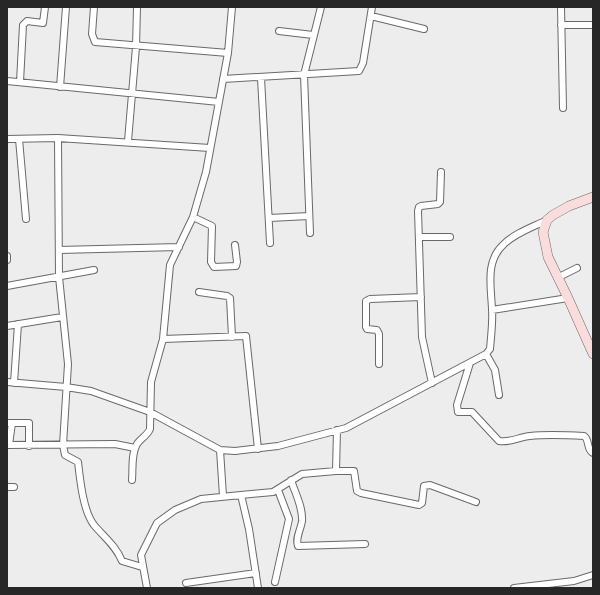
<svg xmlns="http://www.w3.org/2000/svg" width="600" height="595" font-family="Arial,sans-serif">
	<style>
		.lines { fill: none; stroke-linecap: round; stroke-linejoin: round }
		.street-casing { stroke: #69696a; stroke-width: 8 }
		.secondary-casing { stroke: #69696a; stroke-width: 10 }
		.street { stroke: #fff; stroke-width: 6 }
		.secondary { stroke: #fadcdc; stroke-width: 9 }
	</style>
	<rect width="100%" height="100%" fill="#ededee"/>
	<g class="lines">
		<!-- street casing -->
		<g class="street-casing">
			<path id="street" d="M94,7L92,34L95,42L228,53
				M561,7L563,108
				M371,16L424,29
				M561,25H593
				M279,31L313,35
				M261,78L270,243
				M223,79L359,71L363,63L372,7
				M7,81L219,102
				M20,82L23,25L27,21L43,23L45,7
				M60,87L66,7
				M58,138L59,277L68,364L63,445L65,455L78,462C80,479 83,511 94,525C104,537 116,546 122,561L142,567
				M7,139L58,138L210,148
				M19,139L26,219
				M128,141L136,47L137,7
				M193,217L212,226L211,262L214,267L236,266L237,262L235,245
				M269,218L309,216
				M310,233L304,75L321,7
				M420,237H450
				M59,250L179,247
				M7,256V260
				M559,277L577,268
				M7,286L94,270
				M199,292L227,296L230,298L232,337
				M492,310L568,298
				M7,326L62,317
				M163,339L246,336L258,449
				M486,354L495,370L499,395
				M470,363L457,405L458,412H472L499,441C510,443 519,437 530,436C548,434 566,435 584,436C590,440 586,449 593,453
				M379,364V334L377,330L367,329L366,327V301L370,299L421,297
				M7,382L66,387L91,391L150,412L220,450L235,451L278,446L346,428L486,354L490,349C491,336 493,322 492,309C491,286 485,261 504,244C515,233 533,227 547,220
				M14,383L18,324
				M432,383L422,337L418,211L419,207L421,206L438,204L440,202L441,172
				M7,423H29V446
				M7,445L115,444L135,448
				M9,445L12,423
				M220,450L223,496
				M336,471H354L357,491L361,493L419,505L422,503L424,486L430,485L476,502
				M132,480C133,469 131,454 137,444C141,438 147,436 150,429L151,382L163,339L170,265L193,217L206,172L228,53L232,7
				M291,480C295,493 303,507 302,521C301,529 295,538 298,546L365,544
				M7,487H14
				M241,495L273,492L302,474L336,471L337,430
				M275,582L289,519L278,490
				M186,583L256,573
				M147,588L141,555L157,523L175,510L201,499L241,495L249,529L258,588
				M514,588L574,581L593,575"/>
		</g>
		<!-- secondary casing -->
		<g class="secondary-casing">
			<path id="secondary" d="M593,197L569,206L553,215L547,220L543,232L548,257L568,298L593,354"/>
		</g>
		<!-- street -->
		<use href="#street" class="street"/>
		<!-- secondary -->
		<use href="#secondary" class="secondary"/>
	</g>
	<!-- border -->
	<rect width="600" height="595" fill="none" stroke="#272728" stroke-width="16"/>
</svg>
